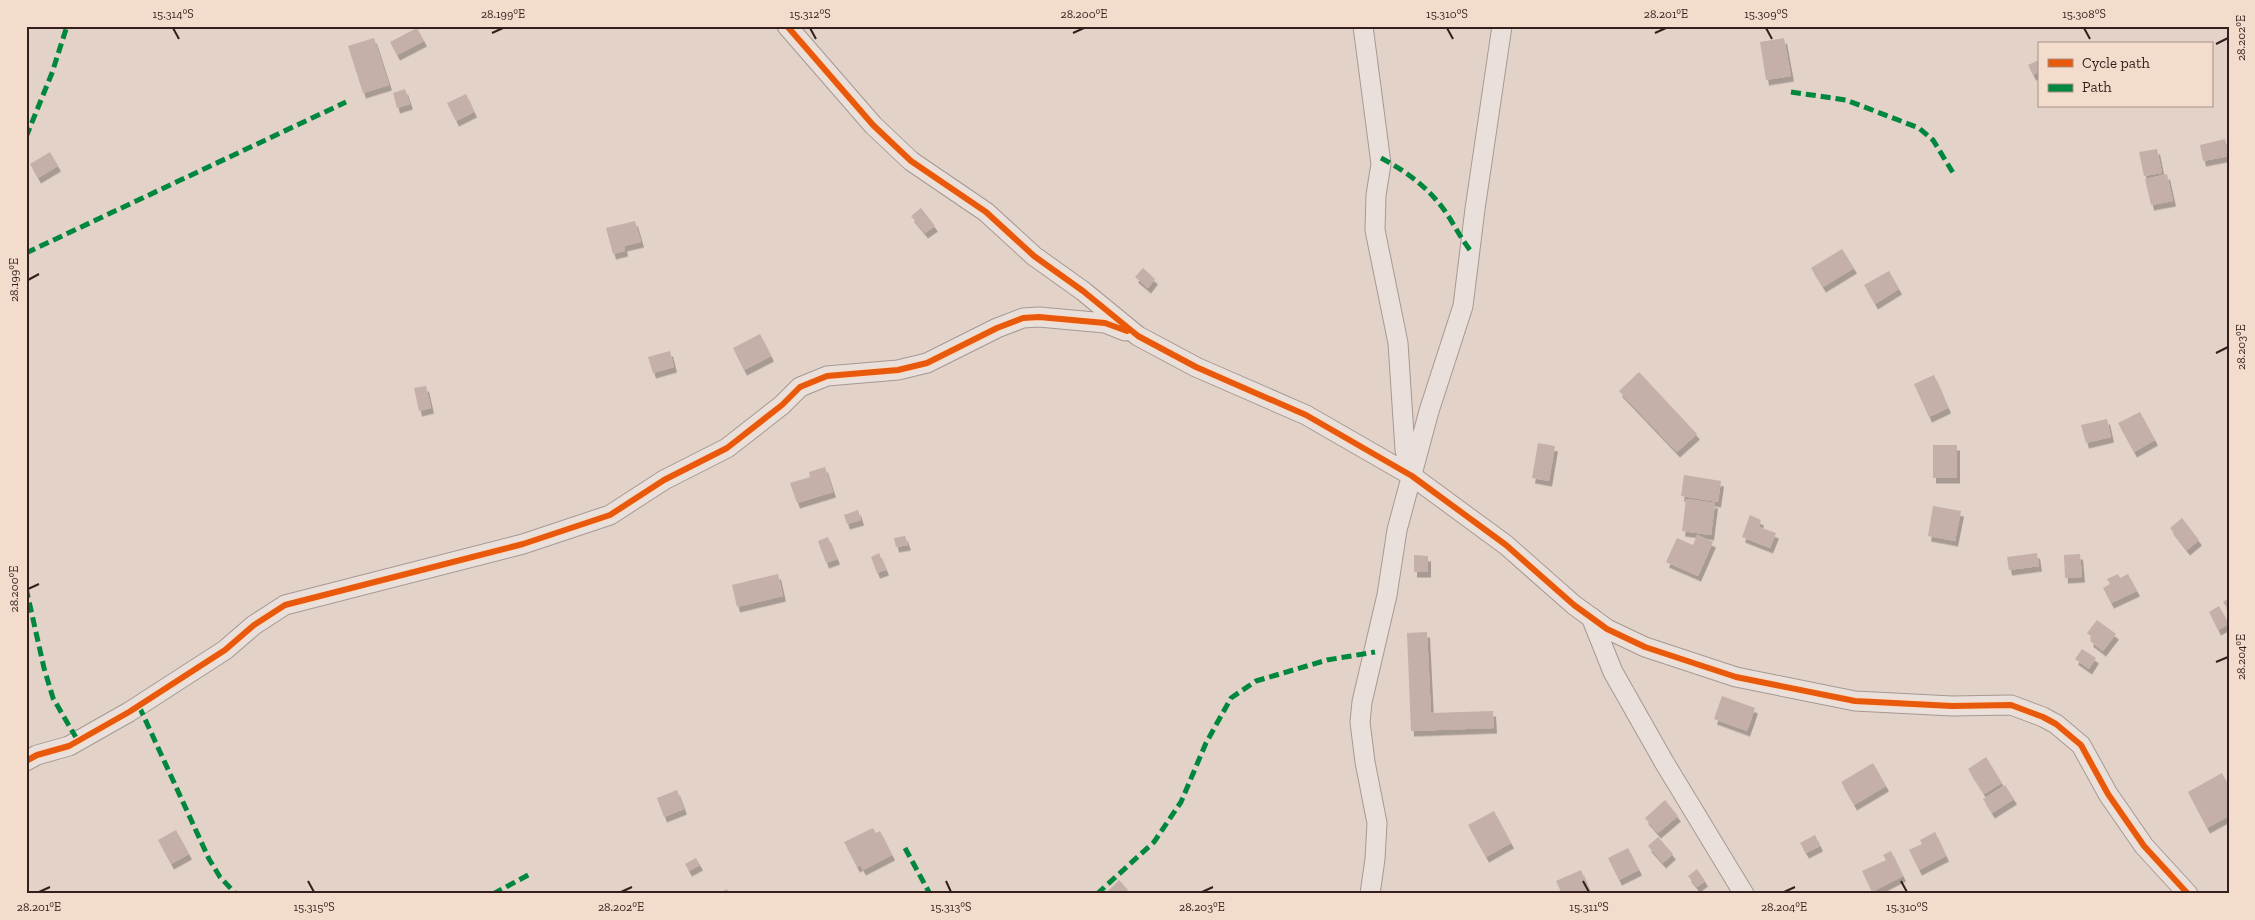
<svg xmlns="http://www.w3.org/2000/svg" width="2255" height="920" font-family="'Zilla Slab',serif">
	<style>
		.building { fill: #c5afa9; filter: url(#shadow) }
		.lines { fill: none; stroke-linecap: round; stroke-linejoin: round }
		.minor-casing { stroke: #a69892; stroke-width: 21 }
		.minor { stroke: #eae0db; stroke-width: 19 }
		.quiet { stroke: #00873e; stroke-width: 5; stroke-dasharray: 10 5; stroke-linecap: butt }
		.cycleway-casing { stroke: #f4dccd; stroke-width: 9 }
		.cycleway { stroke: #e8590c; stroke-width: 6 }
		.ticks { fill: none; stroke: #341f1c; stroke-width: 2 }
		.neatline { fill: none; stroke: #341f1c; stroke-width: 2 }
		.ticks-label { font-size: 12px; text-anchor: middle; fill: #341f1c }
	</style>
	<defs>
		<filter id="shadow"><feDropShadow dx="3" dy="5.5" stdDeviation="0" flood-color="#0004"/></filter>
	</defs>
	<rect width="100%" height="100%" fill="#e2d2c8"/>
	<!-- building -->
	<path class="building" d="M417,28L424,41L397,55L390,42Z
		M374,38L389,85L363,93L348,46Z
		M1784,38L1791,76L1766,80L1760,42Z
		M2039,60V72L2033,75L2028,65Z
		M405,89L410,104L397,108L393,93Z
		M466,94L474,112L456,121L447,103Z
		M2225,139L2229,156L2203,161L2200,145Z
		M2157,149L2162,173L2144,176L2139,152Z
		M50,152L58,166L38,178L30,164Z
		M2167,174L2173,201L2151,205L2145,179Z
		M921,208L935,226L925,233L911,216Z
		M635,221L641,242L624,246L625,251L613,254L606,228Z
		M1842,249L1854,268L1823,287L1811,268Z
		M1143,268L1155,279L1148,288L1135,277Z
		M1889,271L1899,289L1875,304L1864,285Z
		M760,334L771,356L744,370L733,348Z
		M670,351L674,367L653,373L648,357Z
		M1639,372L1697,434L1677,452L1619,391Z
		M1934,375L1948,408L1929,417L1914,384Z
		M426,386L431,408L419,411L414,388Z
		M2140,412L2155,440L2134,452L2118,423Z
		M2107,419L2111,437L2086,443L2081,425Z
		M1538,443L1555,446L1549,481L1532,478Z
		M1933,445H1957V478H1933Z
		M825,467L833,492L797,503L790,483L810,477L809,472Z
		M1684,475L1721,481L1718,502L1681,496Z
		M1686,499L1715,503L1711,535L1682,531Z
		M1933,506L1961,511L1955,541L1928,536Z
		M858,510L861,520L847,524L844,515Z
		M1750,515L1761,520L1759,527L1776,533L1770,548L1742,537Z
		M2182,518L2199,540L2187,550L2170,528Z
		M1697,535L1713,542L1698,576L1666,562L1677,538L1693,545Z
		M905,536L908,545L896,547L894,538Z
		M828,537L837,559L826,563L818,541Z
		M879,553L886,570L877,573L871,557Z
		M2037,553L2039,566L2009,570L2007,557Z
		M2080,554L2082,577L2065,578L2064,555Z
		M1414,555L1428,556V572H1414Z
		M778,574L783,596L737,607L732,585Z
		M2118,574L2120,578L2128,574L2137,591L2111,603L2103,588L2110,584L2107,579Z
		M2229,598V611L2223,602Z
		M2219,606L2229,624L2218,630L2209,612Z
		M2097,620L2116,634L2103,651L2090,641L2092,637L2087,633Z
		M1427,632L1431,713L1493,711L1494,728L1411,731L1407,633Z
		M2082,649L2096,658L2089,669L2075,659Z
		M1722,696L1755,708L1747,731L1714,719Z
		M1986,757L2002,783L1984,794L1968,769Z
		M1873,763L1886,786L1854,805L1841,782Z
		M2222,773L2229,787V816L2207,828L2188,792Z
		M2005,785L2014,799L1992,813L1983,799Z
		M677,790L684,809L664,817L657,798Z
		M1665,800L1678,816L1658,833L1645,818Z
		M1494,811L1511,843L1486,857L1468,825Z
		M873,828L876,833L880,831L892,855L863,870L860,865L857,867L844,842Z
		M176,830L189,854L171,864L158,840Z
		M1935,832L1946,856L1919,870L1909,850L1922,844L1920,840Z
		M1815,835L1820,846L1806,853L1800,843Z
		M1658,837L1673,854L1663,863L1648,846Z
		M1628,848L1639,870L1619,880L1608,858Z
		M1891,851L1903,876L1872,892L1862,871L1886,860L1883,855Z
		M696,858L700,865L689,871L685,864Z
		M1697,869L1705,881L1697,887L1688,876Z
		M1581,870L1591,894H1562L1556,881Z
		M1119,880L1128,890L1124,894H1105Z
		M727,889L729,894H717Z"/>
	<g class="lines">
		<!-- minor casing -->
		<g class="minor-casing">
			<path id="minor" d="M787,26L873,125L911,161L986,212L1034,256L1083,291L1138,336L1196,367L1306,415L1412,476L1506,545L1574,605L1607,629L1645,647L1736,677L1855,701L1952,706L2011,705L2043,717L2056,724L2081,745L2108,794L2144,846L2188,894
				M1363,26L1381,164L1376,195L1375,230L1398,343L1405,450L1411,474
				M1591,617L1613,672L1664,762L1744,894
				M26,761L37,755L69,746L129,712L225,650L254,625L285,605L523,544L610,515L664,480L727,448L782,405L800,387L827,376L898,370L927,363L997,328L1023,318L1039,317L1105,323L1125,331
				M1370,894L1375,859L1377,823L1365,762L1360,722L1362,702L1387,595L1397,530L1429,411L1463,306L1475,209L1502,26"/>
		</g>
		<!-- minor -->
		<use href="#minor" class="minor"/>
		<!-- quiet -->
		<path class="quiet" d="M1791,92L1846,100L1919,128L1933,140L1955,176
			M26,137L52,73L67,26
			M1381,158C1404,170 1425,185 1442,207C1452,220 1459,236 1470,250
			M26,253L346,102
			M26,588L44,668L53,698L78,741
			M139,706L209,859L220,877L236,894
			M905,848L930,894
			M493,894L530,874
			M1097,894L1154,842L1181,802L1206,743L1231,698L1256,681L1327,660L1375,652"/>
		<!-- cycleway casing -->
		<g class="cycleway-casing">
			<path id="cycleway" d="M787,26L873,125L911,161L986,212L1034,256L1083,291L1138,336L1196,367L1306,415L1412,476L1506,545L1574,605L1607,629L1645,647L1736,677L1855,701L1952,706L2011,705L2043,717L2056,724L2081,745L2108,794L2144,846L2188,894
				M26,761L37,755L69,746L129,712L225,650L254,625L285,605L523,544L610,515L664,480L727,448L782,405L800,387L827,376L898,370L927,363L997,328L1023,318L1039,317L1105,323L1127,331"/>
		</g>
		<!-- cycleway -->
		<use href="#cycleway" class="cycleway"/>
	</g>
	<!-- ticks -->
	<path class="ticks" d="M173,28L179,39M810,28L816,39M1447,28L1453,39M1766,28L1772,39M2084,28L2090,39M492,33L503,28M1073,33L1084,28M1655,33L1666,28M2216,44L2228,38M28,280L39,274M2216,353L2228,347M28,589L39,584M2216,662L2228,657M308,881L314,892M946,881L951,892M1583,881L1589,892M1901,881L1907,892M39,892L50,887M621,892L632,887M1202,892L1213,887M1784,892L1795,887"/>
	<!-- border -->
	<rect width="2255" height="920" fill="none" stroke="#f4dccd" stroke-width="55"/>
	<!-- legend -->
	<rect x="2038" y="42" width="175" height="65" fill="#f4dccd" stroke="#a79086"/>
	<rect x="2048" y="59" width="25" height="8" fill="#e8590c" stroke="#a79086"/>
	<text x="2082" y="68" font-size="15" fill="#341f1c">Cycle path</text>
	<rect x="2048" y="84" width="25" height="8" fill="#00873e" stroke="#a79086"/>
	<text x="2082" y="92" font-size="15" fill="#341f1c">Path</text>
	<rect x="28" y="28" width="2200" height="864" class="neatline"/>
	<g class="ticks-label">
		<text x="173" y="18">15.314°S</text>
		<text x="503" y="18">28.199°E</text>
		<text x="810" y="18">15.312°S</text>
		<text x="1084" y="18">28.200°E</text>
		<text x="1447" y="18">15.310°S</text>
		<text x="1666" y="18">28.201°E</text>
		<text x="1766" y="18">15.309°S</text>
		<text x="2084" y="18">15.308°S</text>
		<text transform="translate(2241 38) rotate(-90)" y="4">28.202°E</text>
		<text transform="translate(14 280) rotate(-90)" y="4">28.199°E</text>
		<text transform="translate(2241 347) rotate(-90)" y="4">28.203°E</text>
		<text transform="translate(14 589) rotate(-90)" y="4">28.200°E</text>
		<text transform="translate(2241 657) rotate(-90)" y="4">28.204°E</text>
		<text x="39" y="911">28.201°E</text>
		<text x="314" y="911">15.315°S</text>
		<text x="621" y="911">28.202°E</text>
		<text x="951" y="911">15.313°S</text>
		<text x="1202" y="911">28.203°E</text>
		<text x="1589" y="911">15.311°S</text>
		<text x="1784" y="911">28.204°E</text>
		<text x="1907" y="911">15.310°S</text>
	</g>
</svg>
